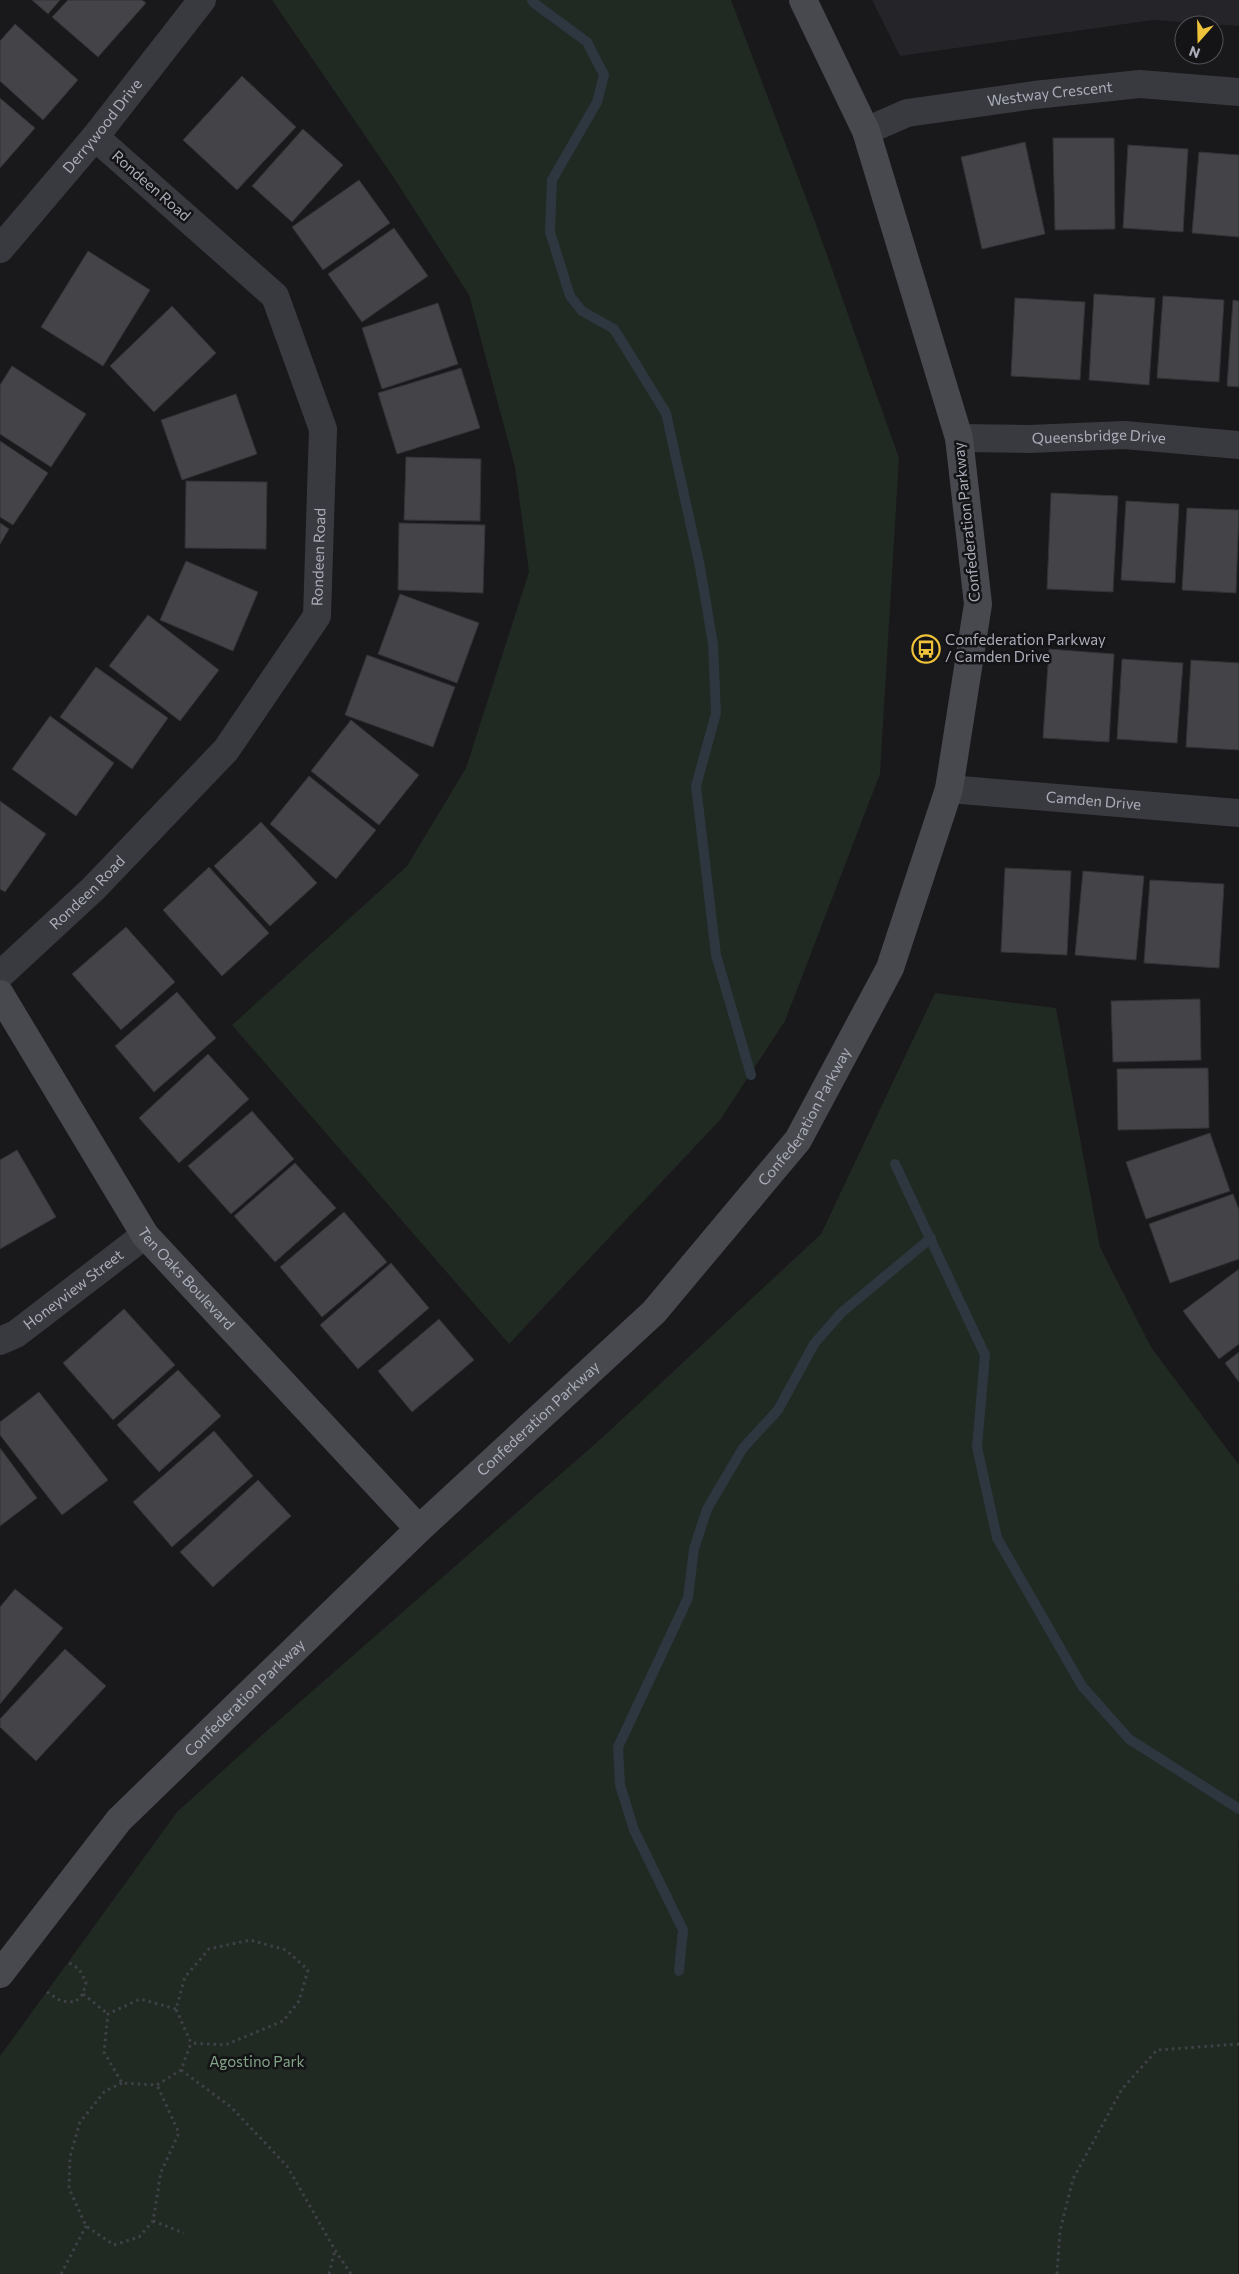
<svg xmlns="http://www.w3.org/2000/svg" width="1239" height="2274" font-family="Commissioner,sans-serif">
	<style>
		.built { fill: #252428 }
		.green { fill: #202922 }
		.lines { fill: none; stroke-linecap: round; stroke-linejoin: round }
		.stream { stroke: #2e363f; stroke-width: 10 }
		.building { fill: #434348; stroke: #333236 }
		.path { stroke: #3f4146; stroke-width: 3; stroke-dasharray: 2.5 4; stroke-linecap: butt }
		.street { stroke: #393a3f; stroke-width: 28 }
		.secondary { stroke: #47494f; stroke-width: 28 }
		.labels { text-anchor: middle; stroke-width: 5; stroke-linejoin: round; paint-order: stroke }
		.street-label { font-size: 15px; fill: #abaeba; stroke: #141316 }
		.poi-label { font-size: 15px; fill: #abaeba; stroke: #141316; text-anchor: start }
		.park-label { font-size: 15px; fill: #82a588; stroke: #141316 }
	</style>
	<rect width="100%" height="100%" fill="#19181b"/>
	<!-- built -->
	<path class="built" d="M872,0H1239V26L1153,20L900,56Z"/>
	<!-- green -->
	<path class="green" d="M272,0H731L816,224L899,458L880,774L785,1021L720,1120L509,1344L232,1025L407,866L466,768L529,572L515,467L469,295L394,178Z
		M935,993L1056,1008L1100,1247L1151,1347L1239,1465L1238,2274H0V2056L177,1812L262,1735L604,1436L821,1234Z"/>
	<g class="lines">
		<!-- stream -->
		<path class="stream" d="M532,0L534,3L587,42L604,75L597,102L552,180L550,232L570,296L582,311L614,329L666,413L700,567L713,644L716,713L696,786L716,955L751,1075
			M895,1164L985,1355L977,1447L997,1538L1082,1686L1129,1739L1239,1809
			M679,1971L683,1930L634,1830L620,1785L618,1747L688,1598L694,1549L707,1509L743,1448L778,1410L814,1344L841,1313L931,1238"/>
	</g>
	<!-- building -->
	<path class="building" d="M32,0H60L48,14Z
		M68,0H142L146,3L98,57L52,17Z
		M15,24L78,80L43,120L0,81V41Z
		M242,76L296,127L237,190L183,140Z
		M0,98L35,128L0,168Z
		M303,129L343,165L292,222L252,186Z
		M1053,138H1114L1115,229L1055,230Z
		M1025,142L1045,234L982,249L961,157Z
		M1128,145L1188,149L1183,232L1123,228Z
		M1199,152L1239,155V237L1192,233Z
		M359,180L390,223L323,270L292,227Z
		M394,228L428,276L362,322L328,274Z
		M88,251L150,290L103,366L41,327Z
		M1094,294L1155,298L1149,385L1089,380Z
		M1163,296L1224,300L1219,382L1157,378Z
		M1015,298L1085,302L1080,380L1011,376Z
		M1233,300L1239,301V387L1227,386Z
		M438,303L458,364L382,389L362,328Z
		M172,306L216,353L154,412L110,366Z
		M12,366L86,414L51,467L0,434V385Z
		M461,368L480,428L397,454L378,393Z
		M236,394L257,454L182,480L161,420Z
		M0,441L48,473L13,525L0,517Z
		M406,457L481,459L480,521L404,520Z
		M186,481L267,482L266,549L185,548Z
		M1051,493L1118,496L1113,592L1047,589Z
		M1126,501L1179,504L1175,583L1121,580Z
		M1187,508L1239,510L1236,593L1182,590Z
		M0,523L9,529L0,544Z
		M399,523L485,525L483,593L398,590Z
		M186,561L258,592L233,651L160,620Z
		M400,594L479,623L457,683L378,654Z
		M148,615L219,670L180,721L109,666Z
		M1049,649L1114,654L1109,742L1043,738Z
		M367,655L455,687L433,747L345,715Z
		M1122,659L1183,663L1177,743L1117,739Z
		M1191,660L1239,663V750L1186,747Z
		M96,667L168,718L132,769L60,717Z
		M50,716L114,763L76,816L12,769Z
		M351,720L419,775L379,825L311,771Z
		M309,776L376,830L336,879L270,824Z
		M0,801L46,834L5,892L0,889Z
		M261,822L317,883L270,926L214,866Z
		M209,867L269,933L222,976L163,910Z
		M1005,868L1071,871L1067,955L1001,952Z
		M1083,871L1144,876L1136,960L1075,955Z
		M1150,880L1224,884L1219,968L1144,963Z
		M126,927L175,982L121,1030L72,974Z
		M177,992L216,1038L154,1092L115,1046Z
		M1200,999L1201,1060L1113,1062L1111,1001Z
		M208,1054L249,1099L179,1163L139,1118Z
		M1208,1068L1209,1128L1118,1130L1117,1069Z
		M252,1111L294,1159L231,1214L188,1166Z
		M1210,1133L1230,1191L1146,1219L1126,1162Z
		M17,1150L56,1217L0,1249V1160Z
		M295,1163L336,1208L275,1262L234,1216Z
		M1233,1194L1239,1210V1259L1170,1283L1149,1224Z
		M344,1212L387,1262L322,1317L280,1267Z
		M391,1263L429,1308L358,1369L320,1325Z
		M1239,1269V1344L1219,1359L1183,1311Z
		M124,1309L175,1365L113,1420L63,1363Z
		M439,1319L474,1360L412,1412L378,1371Z
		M1239,1352V1382L1225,1363Z
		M178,1370L221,1416L159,1472L117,1425Z
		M39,1392L108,1480L62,1515L0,1435V1422Z
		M214,1431L253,1476L172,1547L133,1502Z
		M0,1448L37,1498L0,1526Z
		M258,1480L291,1516L213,1587L180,1552Z
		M15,1589L63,1628L0,1704V1607Z
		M65,1649L106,1686L36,1761L0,1727V1719Z"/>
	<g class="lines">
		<!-- path -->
		<path class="path" d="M47,1992L61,2001L75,2002L83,1994L86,1982L79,1969L68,1962
			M83,1994L108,2014
			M176,2009L140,1999L108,2014L104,2052L122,2083L157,2085L181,2070L191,2043L176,2009L185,1977L209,1949L250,1940L286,1950L308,1970L299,2001L283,2021L225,2045L191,2043
			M181,2070L231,2107L287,2166L335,2250L351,2274
			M122,2083L105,2091L80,2122L70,2157L69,2188L86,2226L114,2245L139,2237L153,2221L161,2172L179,2133L157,2085
			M153,2221L184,2233
			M61,2274L86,2226
			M329,2274L335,2250
			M1057,2274L1060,2231L1073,2179L1122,2089L1157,2050L1239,2044"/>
		<!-- street -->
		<g class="street">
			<path id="s1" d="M866,131L907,113L1034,95L1140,84L1239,92"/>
			<path id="s2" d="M0,249L95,137L202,0"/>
			<path id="s3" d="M959,438L1029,439L1124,435L1239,445"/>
			<path id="s4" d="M949,789L1239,813"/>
			<path id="s5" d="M0,975L93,889L226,750L317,616L323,429L275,296L95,137"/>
			<path id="s6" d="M0,1341L16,1334L145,1235"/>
		</g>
		<!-- secondary -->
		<g class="secondary">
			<path id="s7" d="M0,994L145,1235L419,1529"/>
			<path id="s8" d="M0,1974L119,1820L419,1529L654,1312L798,1140L890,968L949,789L978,604L959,438L866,131L803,0"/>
		</g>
	</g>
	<!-- icons -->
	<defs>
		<g id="bus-ring" transform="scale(1.4375)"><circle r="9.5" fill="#141316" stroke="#efc43b" stroke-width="1.5"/><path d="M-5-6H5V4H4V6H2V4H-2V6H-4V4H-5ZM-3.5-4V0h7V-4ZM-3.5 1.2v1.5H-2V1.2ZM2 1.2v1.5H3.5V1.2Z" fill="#efc43b"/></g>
	</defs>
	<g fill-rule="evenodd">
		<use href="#bus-ring" x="926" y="649"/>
	</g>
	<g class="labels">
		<!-- street labels -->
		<g class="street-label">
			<text dy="5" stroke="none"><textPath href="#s1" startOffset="189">Westway Crescent</textPath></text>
			<text dy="5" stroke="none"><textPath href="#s2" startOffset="160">Derrywood Drive</textPath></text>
			<text transform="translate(151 186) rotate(41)" y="5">Rondeen Road</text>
			<text dy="5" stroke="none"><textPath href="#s3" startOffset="140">Queensbridge Drive</textPath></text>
			<text transform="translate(967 522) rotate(-96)" y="5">Confederation Parkway</text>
			<text dy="5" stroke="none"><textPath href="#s5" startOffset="540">Rondeen Road</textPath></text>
			<text dy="5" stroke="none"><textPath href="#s4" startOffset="145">Camden Drive</textPath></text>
			<text dy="5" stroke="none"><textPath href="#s5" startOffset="120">Rondeen Road</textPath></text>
			<text dy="5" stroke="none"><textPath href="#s8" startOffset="1180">Confederation Parkway</textPath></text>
			<text dy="5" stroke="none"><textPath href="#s7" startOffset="341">Ten Oaks Boulevard</textPath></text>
			<text dy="5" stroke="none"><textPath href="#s6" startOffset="90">Honeyview Street</textPath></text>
			<text dy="5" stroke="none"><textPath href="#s8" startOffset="775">Confederation Parkway</textPath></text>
			<text dy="5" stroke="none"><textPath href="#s8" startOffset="370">Confederation Parkway</textPath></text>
		</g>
		<!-- poi labels -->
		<g class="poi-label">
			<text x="945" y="645">Confederation Parkway<tspan x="945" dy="17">/ Camden Drive</tspan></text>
		</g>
		<!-- park labels -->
		<g class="park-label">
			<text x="257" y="2067">Agostino Park</text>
		</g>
	</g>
	<!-- north arrow -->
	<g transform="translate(1199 40) rotate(200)"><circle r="24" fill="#141316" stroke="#505158"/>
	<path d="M0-4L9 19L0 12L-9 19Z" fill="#efc43b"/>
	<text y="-8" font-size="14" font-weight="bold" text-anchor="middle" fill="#abaeba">N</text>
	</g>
</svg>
